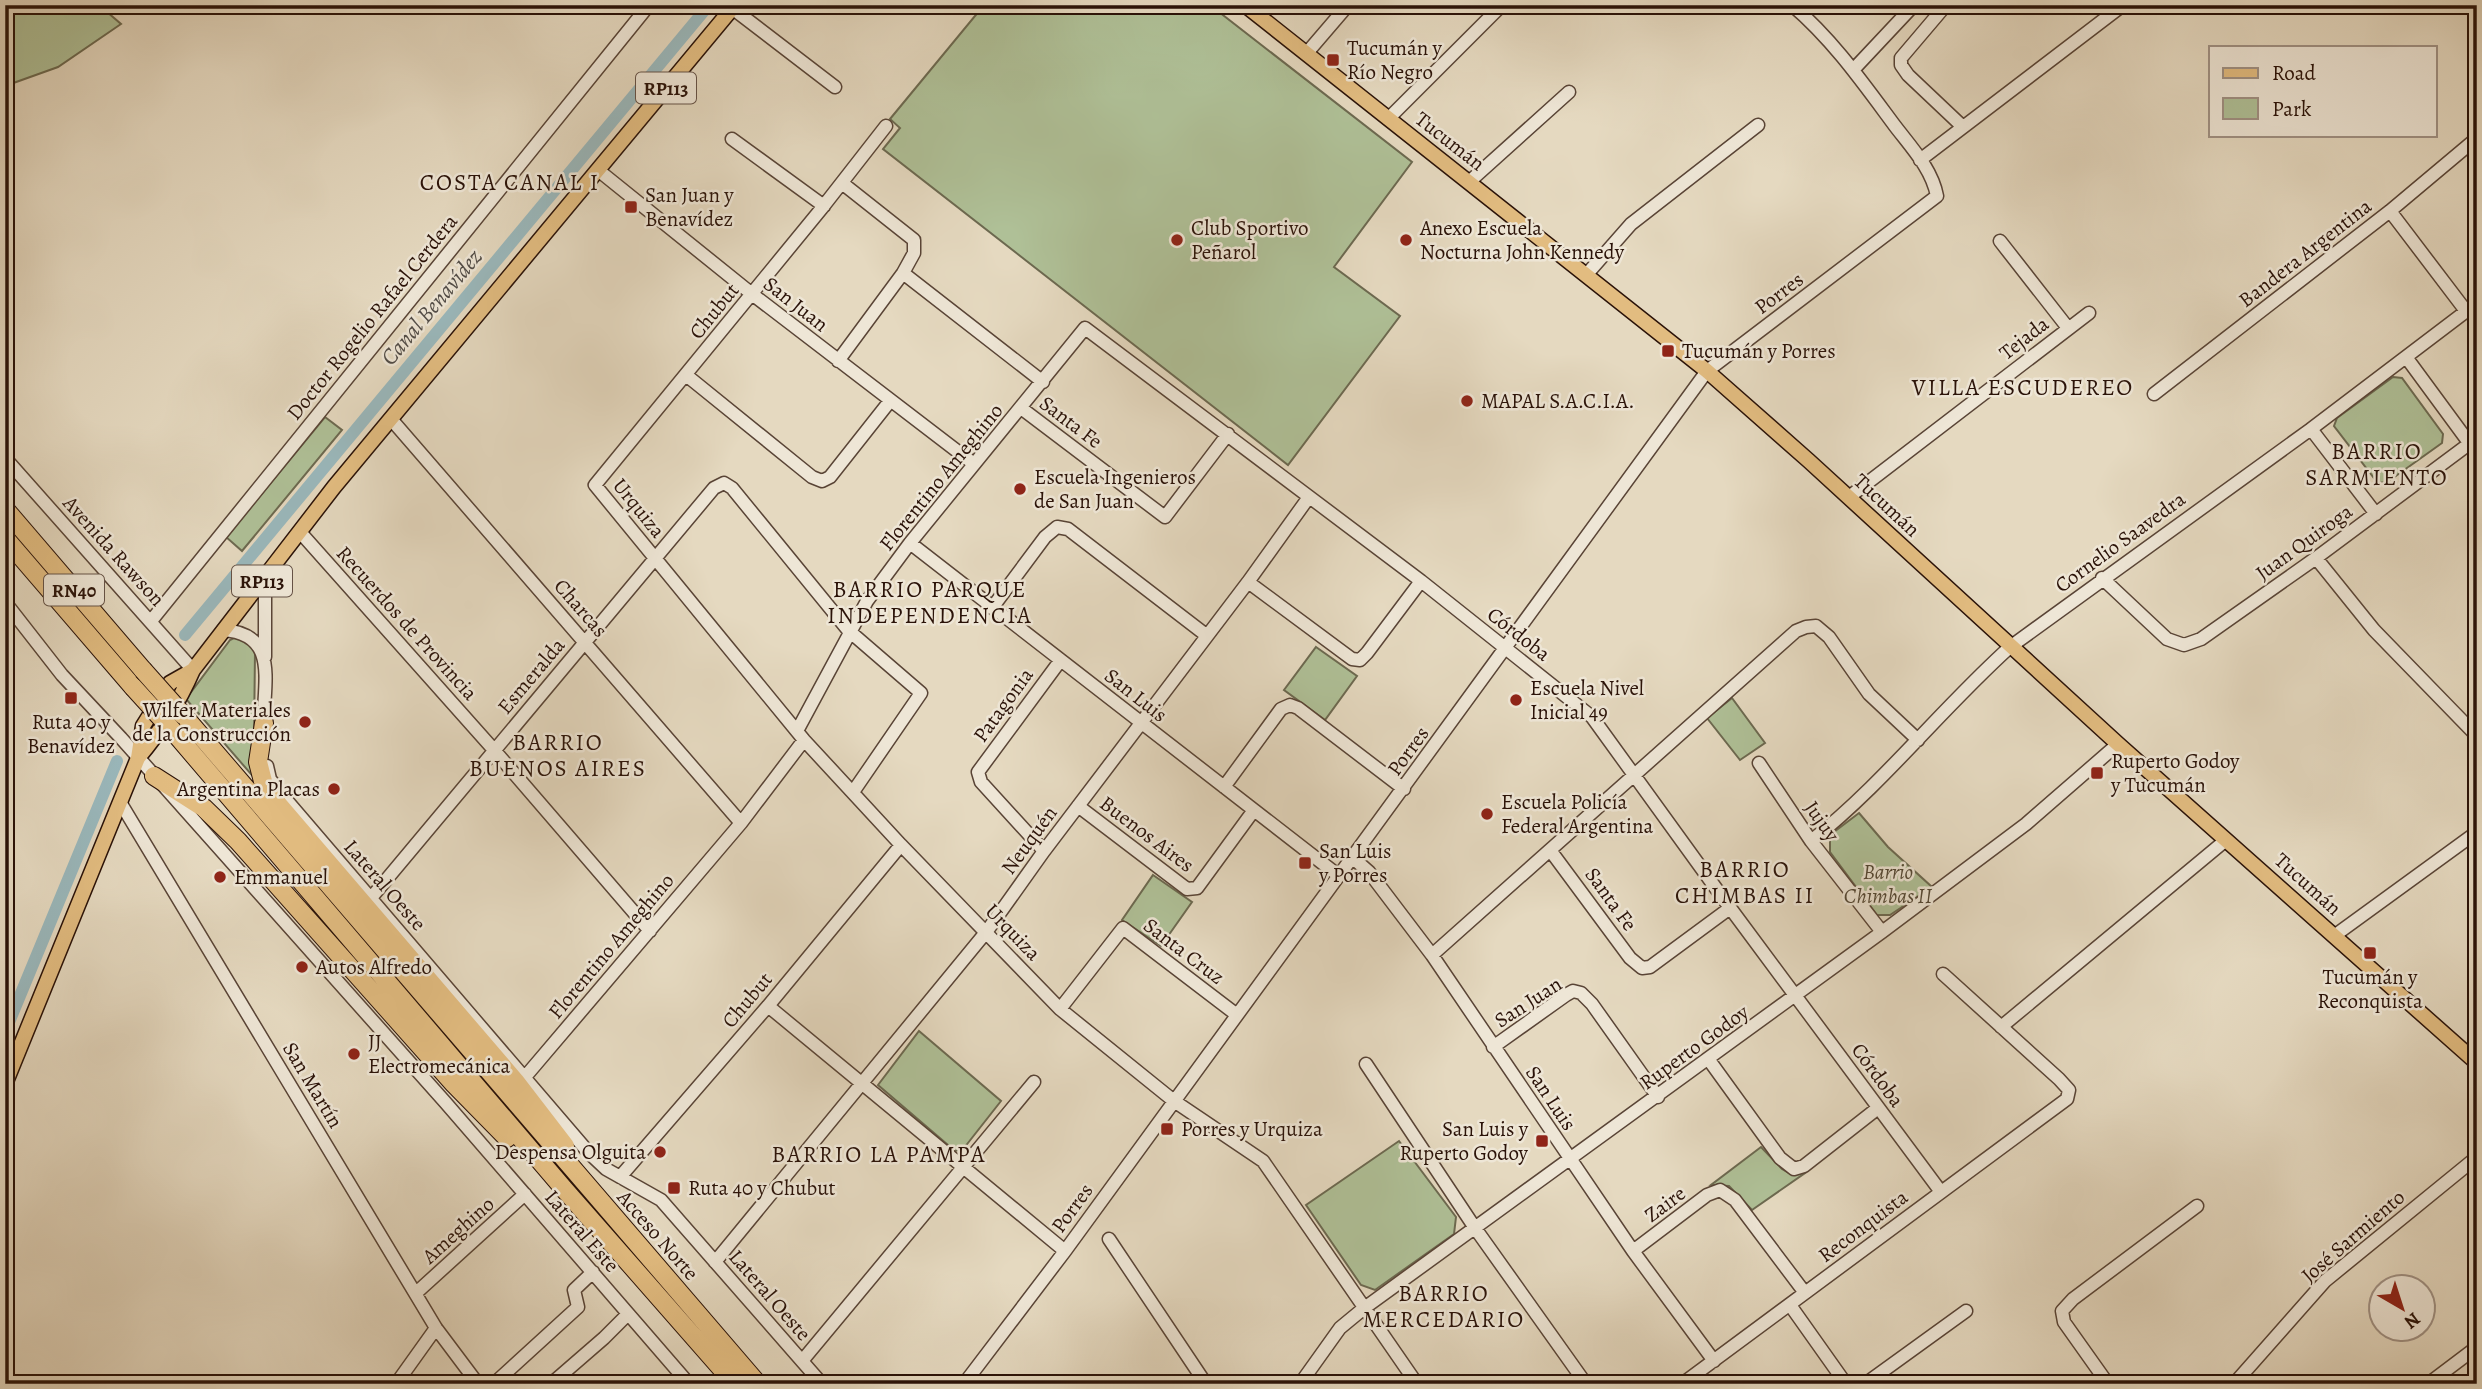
<svg xmlns="http://www.w3.org/2000/svg" width="2482" height="1389" font-family="Alegreya,serif">
	<style>
		.green { fill: #afc097; stroke: #6c6950; stroke-width: 2 }
		.lines { fill: none; stroke-linecap: round; stroke-linejoin: round }
		.canal { stroke: #9ab8bc; stroke-width: 12 }
		.minor-casing { stroke: #594436; stroke-width: 15 }
		.major-casing { stroke: #2a1208; stroke-width: 17 }
		.highway-casing { stroke: #2a1208; stroke-width: 20 }
		.minor { stroke: #eee6d6; stroke-width: 12 }
		.major { stroke: #e2bc80; stroke-width: 14 }
		.highway { stroke: #e2bc80; stroke-width: 18 }
		.highway-bridge-casing { stroke: #2a1208; stroke-width: 20; stroke-linecap: butt }
		.highway-bridge { stroke: #e2bc80; stroke-width: 18 }
		.poi-dot { fill: #8f2418; stroke: #eee6d6; stroke-width: 2.5 }
		.labels { text-anchor: middle; stroke-width: 5; stroke-linejoin: round; paint-order: stroke }
		.shield { fill: #eee6d6; stroke: #655246; stroke-width: 2 }
		.shield-label { font-size: 19px; font-weight: bold; fill: #2a1208 }
		.poi-label { font-size: 21px; fill: #2a1208; stroke: #eee6d6; text-anchor: start }
		.street-label { font-size: 21px; fill: #2a1208; stroke: #eee6d6 }
		.park-label { font-size: 21px; font-style: italic; fill: #524633; stroke: #eee6d6 }
		.neighbourhood-label { font-size: 23px; letter-spacing: 2px; fill: #2a1208; stroke: #eee6d6 }
		.water-label { font-size: 23px; font-style: italic; fill: #514c47; stroke: #eee6d6 }
	</style>
	<rect width="100%" height="100%" fill="#e5d9c0"/>
	<filter id="stains"><feTurbulence type="fractalNoise" baseFrequency=".00286" numOctaves="4"/><feColorMatrix values="0 0 0 0 .2 0 0 0 0 .09 0 0 0 0 .02 0 0 0 .5 -.17"/></filter>
	<radialGradient id="worn" r=".72"><stop offset=".6" stop-color="#630" stop-opacity="0"/><stop offset="1" stop-color="#630" stop-opacity=".3"/></radialGradient>
	<!-- green -->
	<path class="green" d="M5,5H99L121,24L58,67L5,86Z
		M984,5H1210L1412,162L1334,267L1400,316L1288,465L883,149L900,128L890,119Z
		M2393,377L2402,378L2443,434L2442,443L2386,483L2377,482L2334,426L2337,418Z
		M325,417L342,430L242,551L226,537Z
		M234,638L244,639L255,651L254,738L257,781L186,699L230,640Z
		M1316,647L1357,676L1325,720L1284,690Z
		M1732,698L1765,743L1740,760L1707,718Z
		M1859,813L1888,847L1932,887L1890,915H1877L1830,852V835Z
		M1153,875L1192,902L1161,946L1122,920Z
		M919,1031L1001,1101L964,1148L955,1151L878,1085Z
		M1399,1141L1456,1217L1454,1234L1375,1290L1361,1285L1306,1205Z
		M1761,1147L1782,1169L1789,1173L1803,1171L1805,1173L1752,1210L1729,1186L1711,1185Z"/>
	<g class="lines">
		<!-- canal -->
		<path class="canal" d="M185,635L709,5
			M5,1032L117,761"/>
		<!-- minor casing -->
		<g class="minor-casing">
			<path id="minor" d="M1946,5L1901,58V65L1908,75L1963,127
				M732,8L835,87
				M1306,54L1348,5
				M1853,70L1914,5
				M1388,119L1502,5
				M886,126L822,208L595,485L804,740L901,845L1060,1009L1174,1101L1263,1161L1417,1384
				M732,139L824,206
				M1920,160L2123,5
				M598,170L752,294L974,464
				M1469,182L1569,92
				M2390,211L2466,311
				M2000,241L2068,328
				M903,273L1043,382
				M1587,274L1631,224L1758,125
				M2406,357L2470,444
				M838,361L903,273L914,253V240L842,183
				M686,375L812,477L822,481L830,477L890,401
				M2154,394L2390,211L2477,138
				M1021,408L1165,517L1228,434
				M391,419L741,823
				M2311,429L2376,514
				M5,458L193,670
				M1849,497L2089,313
				M300,532L494,750L650,931
				M910,543L1339,876
				M2316,558L2374,630L2477,736
				M2102,578L2167,639L2184,645L2201,639L2316,558L2477,438
				M1248,582L1352,659L1360,660L1367,653L1421,581
				M5,602L62,675L121,738L445,1102L689,1384
				M992,608L1045,537L1057,527L1068,529L1206,635
				M151,621L649,5
				M223,630C283,634 261,689 264,730
				M265,657V577
				M797,731L867,601L910,543L1085,328L1421,581L1592,717L1728,905L1941,1192
				M1759,763L1811,841L1882,932
				M267,766L270,779L282,795L589,1153L606,1169L661,1200L822,1384
				M1224,787L1281,709L1290,705L1298,708L1404,789
				M120,802L436,1328L478,1384
				M1078,806L1187,889L1197,888L1254,810
				M1811,841C1884,783 1941,709 2010,647L2311,429L2477,303
				M1550,850L1630,958L1642,968L1650,967L1730,908
				M1044,851L981,782L978,772L1060,661
				M1353,858L1369,872L1432,955L1633,1251L1714,1361
				M371,898L714,488L724,483L732,488L848,630L921,693L853,792
				M2334,936L2477,832
				M1432,955L1796,631L1806,627L1816,626L1829,637L1869,694L1918,740
				M768,1006L1065,1251
				M1060,1009L1123,928L1237,1015
				M2001,1027L2226,840
				M1493,1047L1566,995L1573,991L1581,993L1592,1004L1658,1097
				M1709,1060L1780,1158L1794,1169L1804,1166L1878,1108
				M1366,1064L1475,1228L1586,1384
				M525,1077L741,823L804,740
				M620,1177L768,1006L901,845
				M1109,1239L1206,1384
				M1633,1251L1707,1195L1720,1190L1735,1200L1805,1293
				M715,1262L987,931L1044,851L1248,582L1309,497
				M416,1293L525,1194
				M1790,1305L1846,1384
				M802,1361L1034,1082
				M396,1384L436,1328
				M499,1384L497,1381L578,1307L574,1290L593,1272
				M551,1384L604,1338L628,1314
				M964,1384L1065,1251L1707,371L1937,196C1932,169 1911,147 1895,126C1863,83 1833,40 1792,5
				M1300,1384L1340,1328L1363,1309L1882,932L2026,824L2118,744
				M1682,1384L2067,1099L2069,1090L2059,1079L1943,974
				M1865,1384L1966,1311
				M2108,1384L2064,1322L2062,1311L2073,1299L2197,1206
				M2234,1384L2325,1281L2477,1157
				M2428,1384L2477,1347"/>
		</g>
		<!-- major casing -->
		<g class="major-casing">
			<path id="major" d="M1245,5L1707,371L1809,461L2118,744L2477,1063
				M138,758C161,731 179,702 193,670L334,487L735,5
				M5,1084L138,758L143,726L170,683L193,670"/>
		</g>
		<!-- highway casing -->
		<g class="highway-casing">
			<path id="highway" d="M5,509L143,670
				M5,538L133,687
				M183,715L758,1384
				M264,723L258,762L265,789L515,1081L565,1146
				M173,731L564,1189L735,1384
				M154,776L204,808L238,841L454,1084L507,1138"/>
		</g>
		<!-- minor -->
		<use href="#minor" class="minor"/>
		<!-- major -->
		<use href="#major" class="major"/>
		<!-- highway -->
		<use href="#highway" class="highway"/>
		<!-- highway-bridge casing -->
		<g class="highway-bridge-casing">
			<path id="highway-bridge" d="M143,670L183,715
				M133,687L173,731"/>
		</g>
		<!-- highway-bridge -->
		<use href="#highway-bridge" class="highway-bridge"/>
	</g>
	<!-- markers -->
	<g class="poi-dot">
		<rect x="1326" y="53" width="14" height="14" rx="3.5"/>
		<rect x="624" y="200" width="14" height="14" rx="3.5"/>
		<circle cx="1177" cy="240" r="7"/>
		<circle cx="1406" cy="240" r="7"/>
		<rect x="1661" y="344" width="14" height="14" rx="3.5"/>
		<circle cx="1467" cy="401" r="7"/>
		<circle cx="1020" cy="489" r="7"/>
		<rect x="64" y="691" width="14" height="14" rx="3.5"/>
		<circle cx="1516" cy="700" r="7"/>
		<circle cx="305" cy="722" r="7"/>
		<rect x="2090" y="766" width="14" height="14" rx="3.5"/>
		<circle cx="334" cy="789" r="7"/>
		<circle cx="1487" cy="814" r="7"/>
		<rect x="1298" y="856" width="14" height="14" rx="3.5"/>
		<circle cx="220" cy="877" r="7"/>
		<rect x="2363" y="946" width="14" height="14" rx="3.5"/>
		<circle cx="302" cy="967" r="7"/>
		<circle cx="354" cy="1054" r="7"/>
		<rect x="1160" y="1122" width="14" height="14" rx="3.5"/>
		<rect x="1535" y="1134" width="14" height="14" rx="3.5"/>
		<circle cx="660" cy="1152" r="7"/>
		<rect x="667" y="1181" width="14" height="14" rx="3.5"/>
	</g>
	<g class="labels">
		<!-- shield labels -->
		<g class="shield">
			<rect x="636" y="72.5" width="60" height="31" rx="5"/>
			<rect x="232" y="565.5" width="60" height="31" rx="5"/>
			<rect x="44" y="574.5" width="60" height="31" rx="5"/>
		</g>
		<g class="shield-label">
			<text x="666" y="95">RP113</text>
			<text x="262" y="588">RP113</text>
			<text x="74" y="597">RN40</text>
		</g>
		<!-- poi labels -->
		<g class="poi-label">
			<text x="1347" y="55">Tucumán y<tspan x="1347" dy="24">Río Negro</tspan></text>
			<text x="645" y="202">San Juan y<tspan x="645" dy="24">Benavídez</tspan></text>
			<text x="1191" y="235">Club Sportivo<tspan x="1191" dy="24">Peñarol</tspan></text>
			<text x="1420" y="235">Anexo Escuela<tspan x="1420" dy="24">Nocturna John Kennedy</tspan></text>
			<text x="1682" y="358">Tucumán y Porres</text>
			<text x="1481" y="408">MAPAL S.A.C.I.A.</text>
			<text x="1034" y="484">Escuela Ingenieros<tspan x="1034" dy="24">de San Juan</tspan></text>
			<text x="1530" y="695">Escuela Nivel<tspan x="1530" dy="24">Inicial 49</tspan></text>
			<text x="291" y="717" text-anchor="end">Wilfer Materiales<tspan x="291" dy="24">de la Construcción</tspan></text>
			<text x="71" y="729" text-anchor="middle">Ruta 40 y<tspan x="71" dy="24">Benavídez</tspan></text>
			<text x="2111" y="768">Ruperto Godoy<tspan x="2111" dy="24">y Tucumán</tspan></text>
			<text x="320" y="796" text-anchor="end">Argentina Placas</text>
			<text x="1501" y="809">Escuela Policía<tspan x="1501" dy="24">Federal Argentina</tspan></text>
			<text x="1319" y="858">San Luis<tspan x="1319" dy="24">y Porres</tspan></text>
			<text x="234" y="884">Emmanuel</text>
			<text x="316" y="974">Autos Alfredo</text>
			<text x="2370" y="984" text-anchor="middle">Tucumán y<tspan x="2370" dy="24">Reconquista</tspan></text>
			<text x="368" y="1049">JJ<tspan x="368" dy="24">Electromecánica</tspan></text>
			<text x="1181" y="1136">Porres y Urquiza</text>
			<text x="1528" y="1136" text-anchor="end">San Luis y<tspan x="1528" dy="24">Ruperto Godoy</tspan></text>
			<text x="646" y="1159" text-anchor="end">Despensa Olguita</text>
			<text x="688" y="1195">Ruta 40 y Chubut</text>
		</g>
		<!-- street labels -->
		<g class="street-label">
			<text transform="translate(1450 141) rotate(38)" y="7">Tucumán</text>
			<text transform="translate(2305 253) rotate(-38)" y="7">Bandera Argentina</text>
			<text transform="translate(1779 293) rotate(-37)" y="7">Porres</text>
			<text transform="translate(796 304) rotate(38)" y="7">San Juan</text>
			<text transform="translate(714 311) rotate(-51)" y="7">Chubut</text>
			<text transform="translate(372 317) rotate(-51)" y="7">Doctor Rogelio Rafael Cerdera</text>
			<text transform="translate(2024 338) rotate(-38)" y="7">Tejada</text>
			<text transform="translate(1071 422) rotate(37)" y="7">Santa Fe</text>
			<text transform="translate(941 477) rotate(-51)" y="7">Florentino Ameghino</text>
			<text transform="translate(1887 505) rotate(43)" y="7">Tucumán</text>
			<text transform="translate(639 508) rotate(51)" y="7">Urquiza</text>
			<text transform="translate(2120 542) rotate(-36)" y="7">Cornelio Saavedra</text>
			<text transform="translate(2304 542) rotate(-36)" y="7">Juan Quiroga</text>
			<text transform="translate(114 551) rotate(48)" y="7">Avenida Rawson</text>
			<text transform="translate(581 608) rotate(49)" y="7">Charcas</text>
			<text transform="translate(407 623) rotate(48)" y="7">Recuerdos de Provincia</text>
			<text transform="translate(1519 634) rotate(38)" y="7">Córdoba</text>
			<text transform="translate(531 676) rotate(-50)" y="7">Esmeralda</text>
			<text transform="translate(1136 695) rotate(38)" y="7">San Luis</text>
			<text transform="translate(1003 705) rotate(-54)" y="7">Patagonia</text>
			<text transform="translate(1408 751) rotate(-54)" y="7">Porres</text>
			<text transform="translate(1822 821) rotate(55)" y="7">Jujuy</text>
			<text transform="translate(1147 834) rotate(37)" y="7">Buenos Aires</text>
			<text transform="translate(1029 840) rotate(-54)" y="7">Neuquén</text>
			<text transform="translate(2308 884) rotate(42)" y="7">Tucumán</text>
			<text transform="translate(385 885) rotate(49)" y="7">Lateral Oeste</text>
			<text transform="translate(1611 899) rotate(54)" y="7">Santa Fe</text>
			<text transform="translate(1013 932) rotate(46)" y="7">Urquiza</text>
			<text transform="translate(611 946) rotate(-50)" y="7">Florentino Ameghino</text>
			<text transform="translate(1184 951) rotate(37)" y="7">Santa Cruz</text>
			<text transform="translate(747 1000) rotate(-50)" y="7">Chubut</text>
			<text transform="translate(1528 1002) rotate(-33)" y="7">San Juan</text>
			<text transform="translate(1694 1047) rotate(-36)" y="7">Ruperto Godoy</text>
			<text transform="translate(1878 1075) rotate(54)" y="7">Córdoba</text>
			<text transform="translate(313 1085) rotate(59)" y="7">San Martín</text>
			<text transform="translate(1551 1098) rotate(56)" y="7">San Luis</text>
			<text transform="translate(1665 1204) rotate(-37)" y="7">Zaire</text>
			<text transform="translate(1072 1208) rotate(-54)" y="7">Porres</text>
			<text transform="translate(1863 1226) rotate(-37)" y="7">Reconquista</text>
			<text transform="translate(458 1230) rotate(-42)" y="7">Ameghino</text>
			<text transform="translate(582 1231) rotate(49)" y="7">Lateral Este</text>
			<text transform="translate(658 1235) rotate(49)" y="7">Acceso Norte</text>
			<text transform="translate(2353 1236) rotate(-41)" y="7">José Sarmiento</text>
			<text transform="translate(770 1295) rotate(49)" y="7">Lateral Oeste</text>
		</g>
		<!-- park labels -->
		<g class="park-label">
			<text x="1888" y="879">Barrio<tspan x="1888" dy="24">Chimbas II</tspan></text>
		</g>
		<!-- neighbourhood labels -->
		<g class="neighbourhood-label">
			<text x="510" y="190">COSTA CANAL I</text>
			<text x="2023" y="395">VILLA ESCUDEREO</text>
			<text x="2377" y="459">BARRIO<tspan x="2377" dy="26">SARMIENTO</tspan></text>
			<text x="930" y="597">BARRIO PARQUE<tspan x="930" dy="26">INDEPENDENCIA</tspan></text>
			<text x="558" y="750">BARRIO<tspan x="558" dy="26">BUENOS AIRES</tspan></text>
			<text x="1745" y="877">BARRIO<tspan x="1745" dy="26">CHIMBAS II</tspan></text>
			<text x="879" y="1162">BARRIO LA PAMPA</text>
			<text x="1444" y="1301">BARRIO<tspan x="1444" dy="26">MERCEDARIO</tspan></text>
		</g>
		<!-- water labels -->
		<g class="water-label">
			<text transform="translate(431 307) rotate(-50)" y="8">Canal Benavídez</text>
		</g>
	</g>
	<!-- margin -->
	<rect width="2482" height="1389" fill="none" stroke="#e5d9c0" stroke-width="28"/>
	<rect x="7" y="7" width="2468" height="1375" fill="none" stroke="#2a1208" stroke-width="3.5"/>
	<rect x="14" y="14" width="2454" height="1361" fill="none" stroke="#2a1208" stroke-width="2"/>
	<!-- legend -->
	<rect x="2209" y="46" width="228" height="91" fill="#eee6d6" stroke="#a09184" stroke-width="2"/>
	<rect x="2223" y="68" width="35" height="10" fill="#e2bc80" stroke="#a09184" stroke-width="2"/>
	<text x="2272" y="80" font-size="21" fill="#2a1208">Road</text>
	<rect x="2223" y="98" width="35" height="21" fill="#afc097" stroke="#a09184" stroke-width="2"/>
	<text x="2272" y="116" font-size="21" fill="#2a1208">Park</text>
	<!-- north arrow -->
	<g transform="translate(2402 1308) rotate(141)"><circle r="33" fill="#eee6d6" stroke="#a09184" stroke-width="2"/>
	<path d="M0-5L12 26L0 18L-12 26Z" fill="#8f2418"/>
	<text y="-10" font-size="19" font-weight="bold" text-anchor="middle" fill="#2a1208">N</text>
	</g>
	<rect width="100%" height="100%" filter="url(#stains)"/>
	<rect width="100%" height="100%" fill="url(#worn)"/>
</svg>
